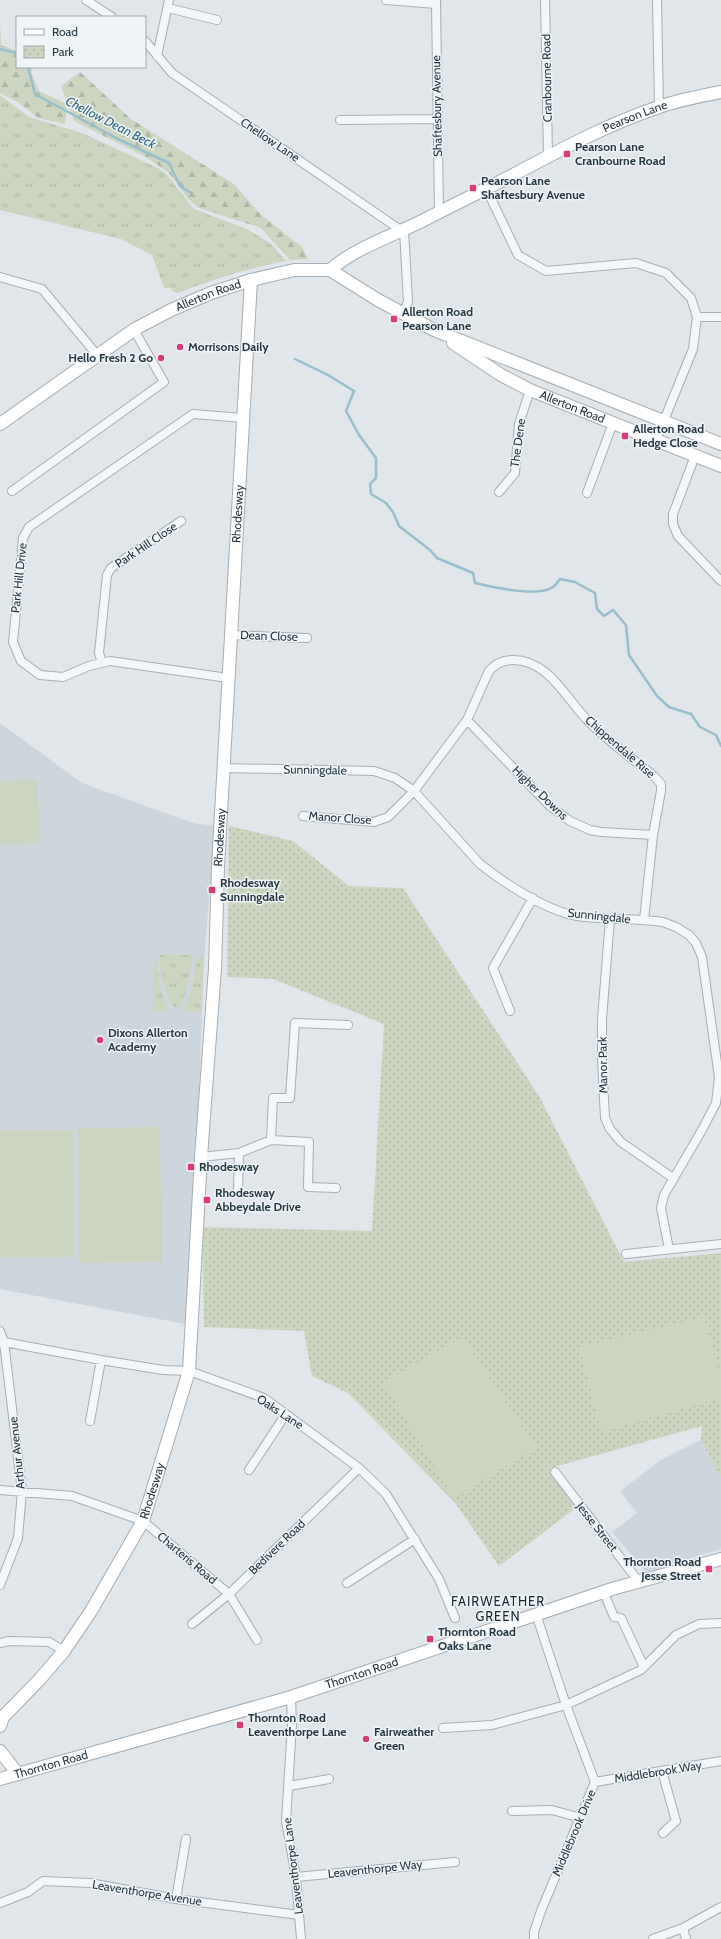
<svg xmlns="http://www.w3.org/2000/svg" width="721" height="1939" font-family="Cabin,sans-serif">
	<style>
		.built { fill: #cdd6dc }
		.grass { fill: url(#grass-tufts) }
		.forest { fill: url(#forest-firs) }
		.park { fill: url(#park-dots) }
		.garden { fill: #cbd5c0 }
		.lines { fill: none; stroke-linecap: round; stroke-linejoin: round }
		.stream { stroke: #98bfcd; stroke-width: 2.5 }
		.street-casing { stroke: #a5aeb5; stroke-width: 10 }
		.secondary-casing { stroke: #a5aeb5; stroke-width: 14 }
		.street { stroke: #f3f6f8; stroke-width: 8 }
		.secondary { stroke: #fff; stroke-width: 12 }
		.poi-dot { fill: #d93a7c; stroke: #eff5f7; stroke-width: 1.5 }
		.labels { text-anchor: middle; stroke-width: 3; stroke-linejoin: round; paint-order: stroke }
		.street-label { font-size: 12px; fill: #273843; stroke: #eff5f7 }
		.poi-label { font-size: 12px; font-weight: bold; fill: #273843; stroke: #eff5f7; text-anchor: start }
		.water-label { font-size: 13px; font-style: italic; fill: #2e647a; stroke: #eff5f7 }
		.neighbourhood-label { font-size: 13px; letter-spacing: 1px; fill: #192933; stroke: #eff5f7 }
	</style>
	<defs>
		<pattern id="grass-tufts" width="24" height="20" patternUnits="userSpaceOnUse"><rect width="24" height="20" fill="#cbd5c0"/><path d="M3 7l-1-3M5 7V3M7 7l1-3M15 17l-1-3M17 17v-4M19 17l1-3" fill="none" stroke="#aeb8a6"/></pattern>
		<pattern id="forest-firs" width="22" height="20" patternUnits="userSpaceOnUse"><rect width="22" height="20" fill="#cbd5c0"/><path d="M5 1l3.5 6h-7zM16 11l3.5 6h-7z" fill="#aeb8a6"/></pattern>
		<pattern id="park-dots" width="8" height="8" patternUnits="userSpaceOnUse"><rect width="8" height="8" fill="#cbd5c0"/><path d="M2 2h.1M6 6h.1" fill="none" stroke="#aeb8a6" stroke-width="1.8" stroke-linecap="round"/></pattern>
	</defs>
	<rect width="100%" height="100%" fill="#e0e6ea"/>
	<!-- built -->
	<path class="built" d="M0,723L82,783L193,823L215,826L204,960L198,1120L185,1324L0,1289Z
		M701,1440L721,1478V1549L646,1572L612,1532L637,1513L620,1491L661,1460Z"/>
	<!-- grass -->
	<path class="grass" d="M0,95L29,117L82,133L158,168L166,174L194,209L249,230L271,244L286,261C248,268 214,279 178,293L172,291L171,288H164L152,255L121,239L0,210Z
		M159,955H193C190,974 189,992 178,1008L174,1007L163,984Z
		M200,956H204L201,1012H187L184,1007L190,995L196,964Z
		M153,961L157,963L161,992L168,1007L166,1012L153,1011Z"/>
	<!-- forest -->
	<path class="forest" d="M0,20L1,45L17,51V67H33L31,72L39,91L67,104L65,124L38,118L16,101L0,93Z
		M80,72L131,119L234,184L260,214L302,247L308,259L290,260L261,228L199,208L189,200L168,172L144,156L74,121L61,86Z"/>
	<!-- park -->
	<path class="park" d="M229,826L293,841L349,886L403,888L539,1096L624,1262L721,1253V1478L701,1440L702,1426L550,1468L577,1507L499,1566L456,1504L348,1393L312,1376L304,1331L204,1327L202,1227L372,1231L384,1024L273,979L227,977Z"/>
	<!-- garden -->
	<path class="garden" d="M37,779L41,843L0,845V781Z
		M160,1127L162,1262L80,1263L78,1128Z
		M0,1130H73V1257H0Z
		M704,1317L721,1378V1398L601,1432L579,1347Z
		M462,1337L536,1448L454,1498L383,1382Z"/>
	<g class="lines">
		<!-- stream -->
		<path class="stream" d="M0,49L17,53
			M28,67L35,94L118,139L169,163L180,186L191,193
			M295,359L328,375L354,391L346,411L359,435L376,458V478L370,484L371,494L386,503L393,512L399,526L430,550L437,558L473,573L475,583C491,587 537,597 551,588C555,587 557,582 560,579L575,582L595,593L597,609L604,616L613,610L626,625L629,655L657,696L669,707L691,714L700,727L716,735L721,746"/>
		<!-- street casing -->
		<g class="street-casing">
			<path id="street" d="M86,0L112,17
				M386,0L436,4
				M436,0L439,213
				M545,0L548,156
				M657,0L659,107
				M168,8L217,20
				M145,41L172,73L402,231
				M157,56L169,0
				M340,120L437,119
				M486,188L518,255L546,271L636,263L666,273L691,298L697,317L693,349L656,440
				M0,277L42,289L98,356
				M403,314L408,302L404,230
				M697,317H721
				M695,456L673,514V524L678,536L721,581
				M12,491L164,382L134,330
				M499,492L515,473L519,424L530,390
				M587,493L613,423
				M231,635L307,638
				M102,663L99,653L107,575L111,568L181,521
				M228,678L110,661L89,666L63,677L40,675L21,661L13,642L23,538L29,527L193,414L243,418
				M467,720L550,806L570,821L590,830L601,832L653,835
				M223,768L374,771L395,778L414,791L480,864C504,883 547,911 577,916C606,920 634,918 663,922L676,927L689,935L696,943L702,957L719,1077L716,1103L702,1130L664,1195L661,1208L669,1249
				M303,816L374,822L388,817L414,791L467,720L489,671C496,663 503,660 513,660C549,660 566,699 589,722C608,741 631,758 653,775L661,784V791L653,835L644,920
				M610,919L602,1019V1059L605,1118L610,1129L621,1142L673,1178
				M510,1011L493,968L533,898
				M271,1140L273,1098H290L295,1023L348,1025
				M201,1157L239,1153L271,1140L309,1142L308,1187L336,1188
				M238,1191L239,1153
				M626,1254L721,1244
				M0,1331L4,1342L101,1360L163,1370L189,1371L264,1398L359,1468L386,1494L439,1579L455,1618
				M0,1343L4,1342L22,1491L18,1538L0,1585
				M90,1421L101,1360
				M249,1470L286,1414
				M555,1472L639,1582
				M0,1490L72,1496L143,1521L229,1594L257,1640
				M347,1583L415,1539
				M604,1593L614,1617L621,1618L644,1667
				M192,1624L229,1594L359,1468
				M0,1643L9,1641L49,1642L64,1651
				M291,1697L292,1725L286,1821L296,1877L301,1939
				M443,1728L492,1725L566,1705L641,1670L676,1635L699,1624L721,1623
				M662,1771L676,1821L663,1833
				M595,1782L721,1761
				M289,1786L329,1779
				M512,1811L552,1810L581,1818
				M296,1877L455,1862
				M176,1899L186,1839
				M0,1903L28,1892L43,1881L90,1883L176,1899L299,1915
				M683,1928L686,1939
				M534,1939V1932L541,1911L595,1782L566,1705L536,1614
				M653,1939L683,1928L721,1907"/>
		</g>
		<!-- secondary casing -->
		<g class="secondary-casing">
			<g id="secondary">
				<path id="s1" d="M330,270C356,247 395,235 426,219C455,204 484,190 513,175C560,150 608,124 659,107C679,100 700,96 721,92"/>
				<path id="s2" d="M453,343L501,375L530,390L721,466"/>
				<path id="s3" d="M0,424L135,329L171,310L211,293L251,280L294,270H330L378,300L434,330L721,444"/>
				<path id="s4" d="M0,1726L3,1717L40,1679L64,1651L91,1611L143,1521L189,1371L201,1157L215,968L218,867L251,280"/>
				<path d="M0,1751L18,1774"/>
				<path id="s5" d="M0,1779L291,1697L612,1589L721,1559"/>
			</g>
		</g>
		<!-- street -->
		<use href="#street" class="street"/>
		<!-- secondary -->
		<use href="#secondary" class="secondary"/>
	</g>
	<!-- markers -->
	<g class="poi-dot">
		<rect x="563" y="150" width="8" height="8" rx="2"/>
		<rect x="469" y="184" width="8" height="8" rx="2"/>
		<rect x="390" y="315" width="8" height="8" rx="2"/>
		<circle cx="180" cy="347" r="4"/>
		<circle cx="161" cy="358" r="4"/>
		<rect x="621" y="432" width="8" height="8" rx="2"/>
		<rect x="208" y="886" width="8" height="8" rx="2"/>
		<circle cx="100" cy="1040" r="4"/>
		<rect x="187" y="1163" width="8" height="8" rx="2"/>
		<rect x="203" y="1196" width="8" height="8" rx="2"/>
		<rect x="705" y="1565" width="8" height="8" rx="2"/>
		<rect x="426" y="1635" width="8" height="8" rx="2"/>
		<rect x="236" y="1721" width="8" height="8" rx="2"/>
		<circle cx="366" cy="1739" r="4"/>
	</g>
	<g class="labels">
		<!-- street labels -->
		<g class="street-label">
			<text transform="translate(547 78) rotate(-91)" y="4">Cranbourne Road</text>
			<text transform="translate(437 106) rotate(-91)" y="4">Shaftesbury Avenue</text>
			<text dy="4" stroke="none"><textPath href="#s1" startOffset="342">Pearson Lane</textPath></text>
			<text transform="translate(270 140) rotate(34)" y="4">Chellow Lane</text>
			<text dy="4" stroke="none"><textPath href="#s3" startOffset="246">Allerton Road</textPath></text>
			<text dy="4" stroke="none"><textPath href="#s2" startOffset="136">Allerton Road</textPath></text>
			<text transform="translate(518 443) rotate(-82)" y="4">The Dene</text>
			<text dy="4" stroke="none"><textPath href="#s4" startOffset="1267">Rhodesway</textPath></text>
			<text transform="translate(146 545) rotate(-34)" y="4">Park Hill Close</text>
			<text transform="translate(19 578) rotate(-84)" y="4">Park Hill Drive</text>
			<text transform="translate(269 636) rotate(2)" y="4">Dean Close</text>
			<text transform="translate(620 747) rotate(41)" y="4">Chippendale Rise</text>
			<text transform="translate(315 770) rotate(1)" y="4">Sunningdale</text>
			<text transform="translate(540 793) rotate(44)" y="4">Higher Downs</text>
			<text transform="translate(340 818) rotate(4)" y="4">Manor Close</text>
			<text dy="4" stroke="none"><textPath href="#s4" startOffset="943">Rhodesway</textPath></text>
			<text transform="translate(599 916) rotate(6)" y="4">Sunningdale</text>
			<text transform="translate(603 1065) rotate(-91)" y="4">Manor Park</text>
			<text transform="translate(280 1412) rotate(33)" y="4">Oaks Lane</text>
			<text transform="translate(17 1453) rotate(-96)" y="4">Arthur Avenue</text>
			<text dy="4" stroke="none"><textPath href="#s4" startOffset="283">Rhodesway</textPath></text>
			<text transform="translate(597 1527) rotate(52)" y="4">Jesse Street</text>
			<text transform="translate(277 1547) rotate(-44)" y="4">Bedivere Road</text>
			<text transform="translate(187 1558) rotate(40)" y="4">Charteris Road</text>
			<text dy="4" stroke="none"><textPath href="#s5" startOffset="377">Thornton Road</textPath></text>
			<text dy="4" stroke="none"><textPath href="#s5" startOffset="53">Thornton Road</textPath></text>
			<text transform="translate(658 1772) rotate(-9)" y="4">Middlebrook Way</text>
			<text transform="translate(574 1833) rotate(-67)" y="4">Middlebrook Drive</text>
			<text transform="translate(293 1866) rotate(-97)" y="4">Leaventhorpe Lane</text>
			<text transform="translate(375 1869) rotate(-6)" y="4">Leaventhorpe Way</text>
			<text transform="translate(147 1893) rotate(9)" y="4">Leaventhorpe Avenue</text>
		</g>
		<!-- poi labels -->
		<g class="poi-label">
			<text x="575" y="151">Pearson Lane<tspan x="575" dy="14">Cranbourne Road</tspan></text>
			<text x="481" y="185">Pearson Lane<tspan x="481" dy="14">Shaftesbury Avenue</tspan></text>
			<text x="402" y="316">Allerton Road<tspan x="402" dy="14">Pearson Lane</tspan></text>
			<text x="188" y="351">Morrisons Daily</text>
			<text x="153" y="362" text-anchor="end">Hello Fresh 2 Go</text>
			<text x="633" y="433">Allerton Road<tspan x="633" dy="14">Hedge Close</tspan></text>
			<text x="220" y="887">Rhodesway<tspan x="220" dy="14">Sunningdale</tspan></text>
			<text x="108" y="1037">Dixons Allerton<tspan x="108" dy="14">Academy</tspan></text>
			<text x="199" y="1171">Rhodesway</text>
			<text x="215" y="1197">Rhodesway<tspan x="215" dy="14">Abbeydale Drive</tspan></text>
			<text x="701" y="1566" text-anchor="end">Thornton Road<tspan x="701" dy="14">Jesse Street</tspan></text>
			<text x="438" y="1636">Thornton Road<tspan x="438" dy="14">Oaks Lane</tspan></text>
			<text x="248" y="1722">Thornton Road<tspan x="248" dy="14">Leaventhorpe Lane</tspan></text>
			<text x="374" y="1736">Fairweather<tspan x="374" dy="14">Green</tspan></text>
		</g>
		<!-- water labels -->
		<g class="water-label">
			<text transform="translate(111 122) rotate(27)" y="5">Chellow Dean Beck</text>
		</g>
		<!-- neighbourhood labels -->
		<g class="neighbourhood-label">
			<text x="498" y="1606">FAIRWEATHER<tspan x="498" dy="15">GREEN</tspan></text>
		</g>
	</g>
	<!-- legend -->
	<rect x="16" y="16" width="130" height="52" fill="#eff5f7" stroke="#9fa9af"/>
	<rect x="24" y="29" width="20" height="6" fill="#ffffff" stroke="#9fa9af"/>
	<text x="52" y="36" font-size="12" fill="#273843">Road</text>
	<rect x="24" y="46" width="20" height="12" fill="url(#park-dots)" stroke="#9fa9af"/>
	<text x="52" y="56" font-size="12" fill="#273843">Park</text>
</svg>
